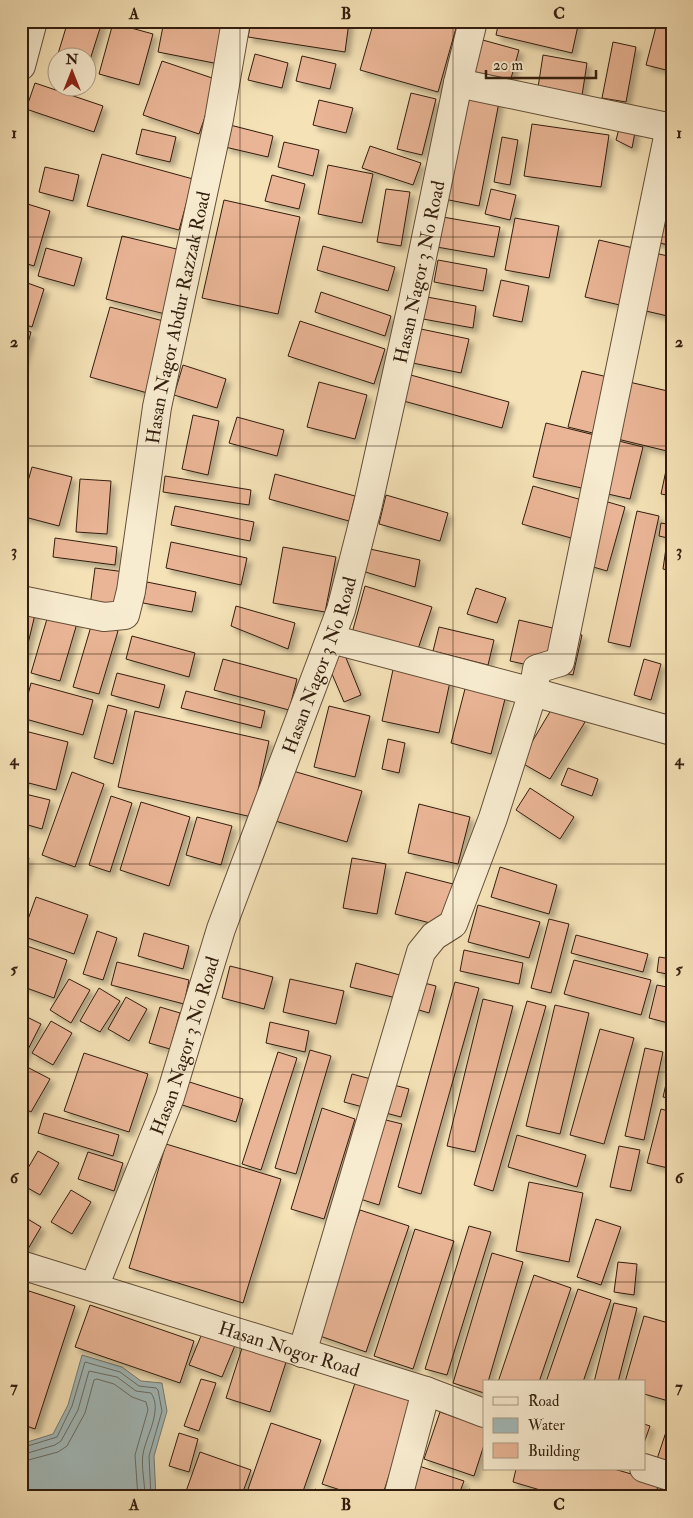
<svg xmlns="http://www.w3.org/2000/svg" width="693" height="1518" font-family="'IM FELL Double Pica',serif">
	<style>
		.water { fill: #a2babb; stroke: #757b75 }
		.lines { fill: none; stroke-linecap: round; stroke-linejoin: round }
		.shore { stroke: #6a6c64; stroke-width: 1 }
		.building { fill: #eab596; stroke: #321d0d; filter: url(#shadow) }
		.street-casing { stroke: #634e38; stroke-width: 30 }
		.street { stroke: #f8ecd0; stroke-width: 28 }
		.grid { fill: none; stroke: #321d0d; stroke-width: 1; stroke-opacity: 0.55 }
		.labels { text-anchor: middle; stroke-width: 4; stroke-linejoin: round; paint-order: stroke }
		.street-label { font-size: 19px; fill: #321d0d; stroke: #f8ecd0 }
		.neatline { fill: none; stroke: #321d0d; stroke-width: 2 }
		.grid-label { font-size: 16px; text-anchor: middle; font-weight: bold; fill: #321d0d }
	</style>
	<defs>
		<filter id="shadow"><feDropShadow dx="4.5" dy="4.5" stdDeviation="2.5" flood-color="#0004"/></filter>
	</defs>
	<rect width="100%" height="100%" fill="#f5e2b7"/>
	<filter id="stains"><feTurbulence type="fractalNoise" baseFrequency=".004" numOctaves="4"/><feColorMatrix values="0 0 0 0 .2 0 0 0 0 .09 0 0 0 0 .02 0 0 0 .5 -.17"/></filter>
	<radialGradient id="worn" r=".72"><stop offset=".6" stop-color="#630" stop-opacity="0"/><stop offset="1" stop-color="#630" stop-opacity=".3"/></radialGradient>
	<!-- water -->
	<path class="water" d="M82,1355L122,1367L141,1381L162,1383L167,1411L154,1456L156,1497H21V1444L53,1434L68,1405Z"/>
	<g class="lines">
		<!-- shore -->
		<path class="shore" d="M21,1448L57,1437L72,1406L85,1362L120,1372L139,1386L156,1388L158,1390L162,1411L149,1456L151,1497
			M21,1455L55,1445L61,1441L78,1410L89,1371L117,1377L136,1391L151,1393C163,1410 146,1436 143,1454C141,1467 145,1483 145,1497
			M21,1462L58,1452L67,1446L85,1413L94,1380L97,1379L114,1384L132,1397L146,1402L148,1410L135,1455L138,1497"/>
	</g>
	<!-- building -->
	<path class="building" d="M68,21L102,22L88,66V58H58V82L50,80Z
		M164,21H232L224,65L158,52Z
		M251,21L349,22L345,52L248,37Z
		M374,21H433L456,28L438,92L360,70Z
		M499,21H579L572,53L496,35Z
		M113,23L153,34L139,85L99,74Z
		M657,23L672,27V65L670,71L646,65Z
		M479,39L519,50L508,89L469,78Z
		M613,42L636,47L626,102L602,98Z
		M255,54L288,63L282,88L248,80Z
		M543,55L587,63L581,102L537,94Z
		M302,56L336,64L330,89L296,81Z
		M162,61L218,80L199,134L143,115Z
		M35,83L103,106L94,132L26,109Z
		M464,91L500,97L479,206L444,199Z
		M411,93L436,99L422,155L397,149Z
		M319,100L353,108L346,133L313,125Z
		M621,121L637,122L632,148L616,140Z
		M532,124L609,135L601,187L524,176Z
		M230,125L273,136L268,157L225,147Z
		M142,129L176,137L170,162L136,154Z
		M502,137L518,140L510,185L494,182Z
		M284,142L319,150L313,176L278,167Z
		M370,146L421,163L413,185L362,168Z
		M102,154L193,179L179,230L87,206Z
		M328,165L373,174L362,223L318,214Z
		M45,167L79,175L73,201L39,192Z
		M272,175L305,184L299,209L265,201Z
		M386,189L410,192L401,246L377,242Z
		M491,189L516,195L510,220L485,214Z
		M224,200L300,217L278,314L202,298Z
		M21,202L50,211L34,266L21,262Z
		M650,214L672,219V233L668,245L644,239Z
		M437,216L500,227L494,257L431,246Z
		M515,218L559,226L549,278L505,270Z
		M122,236L189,252L173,316L106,299Z
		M599,240L672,257V317L585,297Z
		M323,246L395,267L388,291L317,270Z
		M46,248L82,258L74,286L38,276Z
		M438,260L487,269L483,291L434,282Z
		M501,280L529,286L522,322L493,316Z
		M22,281L44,289L32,327L21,323Z
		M321,292L391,316L385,336L315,312Z
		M427,297L476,306L473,328L423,319Z
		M110,307L171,323L151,394L90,377Z
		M300,321L385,349L374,384L288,356Z
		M416,328L469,339L461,373L408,362Z
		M21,330L31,332L21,368Z
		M183,365L226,379L217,408L174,395Z
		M582,371L672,392V432L667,451L568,427Z
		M407,374L509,402L502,428L400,400Z
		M319,382L367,395L355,439L307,427Z
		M193,415L219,421L208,475L182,469Z
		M237,417L284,430L277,456L229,443Z
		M546,423L643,447L630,499L533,477Z
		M671,447H672V496L661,494Z
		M32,467L72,477L59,526L21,516V506Z
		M275,474L355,496L349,521L269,499Z
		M165,476L251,490L249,505L163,492Z
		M80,479L111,481L107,534L76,532Z
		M533,486L589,502L578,540L522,524Z
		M386,495L448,513L440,541L379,524Z
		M601,500L625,507L607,571L583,564Z
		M175,506L254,522L250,541L171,525Z
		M637,511L659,516L630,647L608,642Z
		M661,523L672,525V539L659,536Z
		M55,538L117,547L115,565L53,557Z
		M171,542L247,558L241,585L166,568Z
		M283,547L336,557L325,612L273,603Z
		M666,548L672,549V571L663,569Z
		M370,549L420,560L415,587L362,571Z
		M95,568L125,572L120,610L90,606Z
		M147,582L196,592L192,612L143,603Z
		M365,586L432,607L418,649L352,633Z
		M476,588L506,598L497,623L467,614Z
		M21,602L37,606L21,673Z
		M236,606L295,623L288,649L231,626Z
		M49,612L78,620L60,681L31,673Z
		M519,620L582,635L573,675L510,661Z
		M92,623L118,631L99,694L73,687Z
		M439,627L494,640L488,665L433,651Z
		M132,636L195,653L189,677L126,659Z
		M344,653L361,695L344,702L326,660Z
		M223,659L297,679L289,710L214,690Z
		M644,659L661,664L651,700L634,695Z
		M394,665L451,677L439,733L382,721Z
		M117,673L165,685L159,708L111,695Z
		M31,683L93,700L83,735L22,718Z
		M466,685L506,695L491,754L451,743Z
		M186,691L265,711L261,728L181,708Z
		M108,705L127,710L113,764L94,758Z
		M554,705L585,722L550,779L520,762Z
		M329,706L370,716L355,777L314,767Z
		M135,711L269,741L252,817L118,787Z
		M21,730L68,742L56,790L21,781Z
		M388,739L405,743L399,773L382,769Z
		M568,768L598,779L592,796L561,785Z
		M286,769L362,791L347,842L272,820Z
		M72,772L104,784L75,867L42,855Z
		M530,788L574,817L560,839L516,810Z
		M21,793L50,800L42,829L21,823Z
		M111,796L132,803L110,872L89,865Z
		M141,802L190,817L169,886L120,870Z
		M419,804L470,817L458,864L408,853Z
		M197,817L232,826L221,865L186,855Z
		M21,856L29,858L21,888Z
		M352,858L386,864L377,914L343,908Z
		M500,867L557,885L549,914L491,897Z
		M406,872L453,884L442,926L395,914Z
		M36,897L88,915L74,954L22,936Z
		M478,905L540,922L529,958L468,942Z
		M549,919L569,924L551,993L531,988Z
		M97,931L117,938L103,980L83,974Z
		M144,933L189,946L183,969L138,956Z
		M576,935L648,954L643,972L571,953Z
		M21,944L67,960L54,998L21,986Z
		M464,950L523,963L519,984L460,971Z
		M659,957L672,959V975L657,972Z
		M574,960L651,980L641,1015L564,994Z
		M117,962L189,980L184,1004L111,985Z
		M356,963L407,977L401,999L350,987Z
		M230,966L273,977L264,1009L222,998Z
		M69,979L90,990L71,1023L50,1010Z
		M290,979L344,991L336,1024L283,1012Z
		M416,981L436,986L429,1013L409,1007Z
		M455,982L479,988L421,1194L398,1187Z
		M657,985L672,988V1024L649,1018Z
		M99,988L120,1001L100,1032L80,1021Z
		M126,997L147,1009L129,1041L108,1029Z
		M483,999L513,1006L475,1152L447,1146Z
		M527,1001L546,1006L493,1191L474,1185Z
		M555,1005L589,1013L560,1134L526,1126Z
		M160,1007L180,1013L170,1049L149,1043Z
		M21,1014L41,1024L21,1063Z
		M51,1021L72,1033L53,1065L32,1053Z
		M270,1022L309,1031L305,1052L266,1043Z
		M600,1029L634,1038L604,1144L570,1135Z
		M645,1048L663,1052L644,1140L625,1136Z
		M310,1050L331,1056L296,1174L275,1168Z
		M278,1052L297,1058L261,1170L242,1164Z
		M84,1053L148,1074L129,1132L64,1111Z
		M672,1058V1099L663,1097Z
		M29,1068L50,1079L31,1112L21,1106V1081Z
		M352,1074L409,1089L401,1117L344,1102Z
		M180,1079L243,1099L236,1122L173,1102Z
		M322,1108L355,1119L324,1219L291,1209Z
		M661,1109L672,1112V1169L647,1163Z
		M44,1113L119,1135L113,1156L38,1133Z
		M382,1119L402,1124L379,1205L360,1199Z
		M517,1135L586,1155L577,1187L508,1167Z
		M166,1144L281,1179L243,1303L129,1268Z
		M619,1146L640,1150L631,1191L610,1187Z
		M38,1151L59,1163L40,1195L21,1184V1180Z
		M88,1152L123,1163L114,1191L78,1179Z
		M529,1182L583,1193L569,1262L516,1251Z
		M71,1190L91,1202L72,1234L51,1222Z
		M360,1210L409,1226L366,1352L317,1335Z
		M21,1215L41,1227L22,1259L21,1258Z
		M596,1219L621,1227L601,1285L577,1277Z
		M469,1226L491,1232L447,1375L425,1369Z
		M415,1229L454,1241L413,1369L374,1356Z
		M492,1253L523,1262L488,1382H484V1393L453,1383Z
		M618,1262L637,1264L634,1295L614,1292Z
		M534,1275L571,1288L539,1382H498Z
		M578,1289L611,1300L583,1382H546Z
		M29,1291L75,1306L35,1429L21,1424V1314Z
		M614,1303L637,1308L618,1382H594Z
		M90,1305L194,1341L180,1383L75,1347Z
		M644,1316L672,1324V1402L644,1394V1382H625Z
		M203,1331L236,1343L222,1377L189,1365Z
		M243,1345L287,1359L270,1412L226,1398Z
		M201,1379L216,1383L199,1431L184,1426Z
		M356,1380L414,1399L382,1497H362L322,1484Z
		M440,1412L484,1427V1445L474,1476L424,1459Z
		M271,1423L321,1440L301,1497H252L246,1495Z
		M644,1424L650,1426L644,1443Z
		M667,1429L672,1430V1468L656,1462Z
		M179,1433L198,1439L189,1472L169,1466Z
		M200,1452L251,1470L241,1497H184Z
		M416,1465L464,1481L458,1497H406Z
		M516,1469H614L659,1482L655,1497H564L513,1482Z
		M315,1489L333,1497H312Z
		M469,1489L489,1497H466Z"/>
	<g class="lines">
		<!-- street casing -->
		<g class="street-casing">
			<g id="street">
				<path d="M21,66L33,21"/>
				<path d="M458,83L672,128"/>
				<path d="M670,127L560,662L537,669L533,692L672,731"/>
				<path id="s1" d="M21,600L104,617L125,615L131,591L157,407L219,119L236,21"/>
				<path id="s2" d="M21,1265L426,1391L484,1413"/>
				<path id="s3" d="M94,1287L170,1097L221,929L341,610L368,504L413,301L458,83L473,21"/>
				<path d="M302,1353L421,952L434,936L453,924L493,818L533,692L331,639"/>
				<path d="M644,1468L672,1477"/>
				<path d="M398,1497L426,1391"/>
			</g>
		</g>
		<!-- street -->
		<use href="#street" class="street"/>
	</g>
	<!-- grid -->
	<path class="grid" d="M240,21V1497M453,21V1497M21,237H672M21,446H672M21,654H672M21,864H672M21,1072H672M21,1282H672"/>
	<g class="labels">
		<!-- street labels -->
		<g class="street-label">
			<text dy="7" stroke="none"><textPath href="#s3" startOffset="1068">Hasan Nagor 3 No Road</textPath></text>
			<text dy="7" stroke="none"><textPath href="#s1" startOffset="408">Hasan Nagor Abdur Razzak Road</textPath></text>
			<text dy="7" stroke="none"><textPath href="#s3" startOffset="662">Hasan Nagor 3 No Road</textPath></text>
			<text dy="7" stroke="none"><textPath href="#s3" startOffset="258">Hasan Nagor 3 No Road</textPath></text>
			<text dy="7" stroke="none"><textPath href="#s2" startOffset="281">Hasan Nogor Road</textPath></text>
		</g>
	</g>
	<!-- margin -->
	<rect width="693" height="1518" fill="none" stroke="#f5e2b7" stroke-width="55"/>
	<!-- legend -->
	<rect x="483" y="1380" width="162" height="90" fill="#f8ecd0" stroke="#a99982"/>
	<rect x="493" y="1397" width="25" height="8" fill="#f8ecd0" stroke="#a99982"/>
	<text x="528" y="1406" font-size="15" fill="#321d0d">Road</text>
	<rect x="493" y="1418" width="25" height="15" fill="#a2babb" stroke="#a99982"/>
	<text x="528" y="1430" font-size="15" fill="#321d0d">Water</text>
	<rect x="493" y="1443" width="25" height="15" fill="#eab596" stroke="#a99982"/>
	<text x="528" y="1456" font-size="15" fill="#321d0d">Building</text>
	<!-- north arrow -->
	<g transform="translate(72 72)"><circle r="24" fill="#f8ecd0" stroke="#a99982"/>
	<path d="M0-4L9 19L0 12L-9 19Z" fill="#8f2418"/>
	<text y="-8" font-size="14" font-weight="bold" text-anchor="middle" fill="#321d0d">N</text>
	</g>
	<!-- scale -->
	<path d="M486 70v8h110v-8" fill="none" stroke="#321d0d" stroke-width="2.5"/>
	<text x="493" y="70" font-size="15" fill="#321d0d" stroke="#f8ecd0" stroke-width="4" paint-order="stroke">20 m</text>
	<rect x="28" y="28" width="638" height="1462" class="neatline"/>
	<g class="grid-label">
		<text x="134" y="19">A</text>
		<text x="346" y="19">B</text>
		<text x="559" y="19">C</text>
		<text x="14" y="138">1</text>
		<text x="679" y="138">1</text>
		<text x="14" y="347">2</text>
		<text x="679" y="347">2</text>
		<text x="14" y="556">3</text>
		<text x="679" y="556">3</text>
		<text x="14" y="765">4</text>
		<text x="679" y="765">4</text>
		<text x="14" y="974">5</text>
		<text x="679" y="974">5</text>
		<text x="14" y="1183">6</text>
		<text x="679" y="1183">6</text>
		<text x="14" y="1392">7</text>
		<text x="679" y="1392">7</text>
		<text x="134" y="1510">A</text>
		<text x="346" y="1510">B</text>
		<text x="559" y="1510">C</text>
	</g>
	<rect width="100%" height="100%" filter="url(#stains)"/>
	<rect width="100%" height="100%" fill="url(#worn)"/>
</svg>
